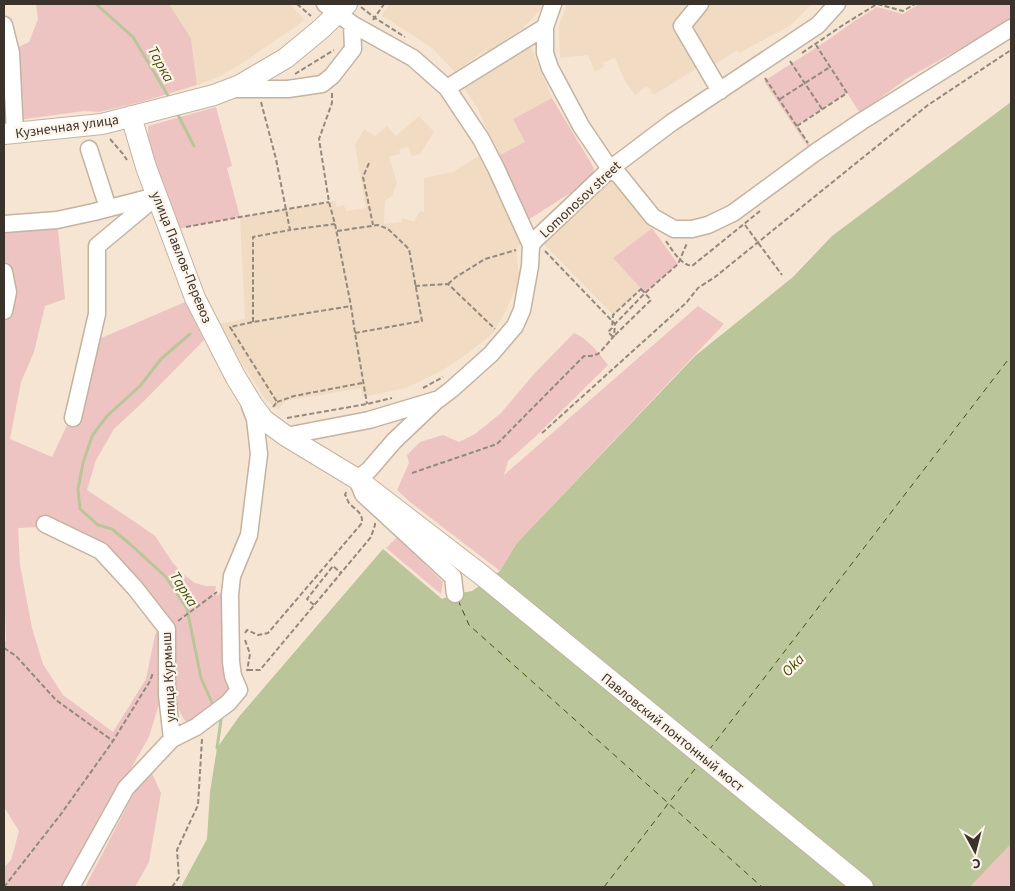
<svg xmlns="http://www.w3.org/2000/svg" width="1015" height="891" font-family="'Source Sans 3',sans-serif">
	<style>
		.built { fill: #f1dbc3 }
		.green { fill: #eec4c3 }
		.water { fill: #bac59a }
		.lines { fill: none; stroke-linecap: round; stroke-linejoin: round }
		.stream { stroke: #bac59a; stroke-width: 3 }
		.ferry { stroke: #44500a; stroke-width: 1; stroke-dasharray: 6 5; stroke-linecap: butt }
		.minor-casing { stroke: #c3b3a1; stroke-width: 19 }
		.major-casing { stroke: #c3b3a1; stroke-width: 22 }
		.path { stroke: #94897d; stroke-width: 2; stroke-dasharray: 5 2.5; stroke-linecap: butt }
		.minor { stroke: #fff; stroke-width: 16 }
		.major { stroke: #fff; stroke-width: 20 }
		.labels { text-anchor: middle; stroke-width: 4.5; stroke-linejoin: round; paint-order: stroke }
		.street-label { font-size: 14px; fill: #39332c; stroke: #fef4e9 }
		.water-label { font-size: 15px; font-style: italic; fill: #44500a; stroke: #fef4e9 }
	</style>
	<rect width="100%" height="100%" fill="#f6e5d3"/>
	<!-- built -->
	<path class="built" d="M169,4H290L305,20L241,64L218,77L197,85L191,38Z
		M390,4H542V8L521,30L505,40L489,53L486,50L455,72L432,48L391,21L381,16Z
		M567,4H812L790,26L739,53L737,50L712,66L697,68L654,95L647,86L635,95L625,81L615,58L603,63L604,66L595,72L588,55L560,58L559,25Z
		M530,45L552,98L513,119L525,142L500,155L488,132L478,109L464,87L493,69L515,52Z
		M419,116L434,132L420,154L412,156L408,147L399,150L400,154L389,157L397,183L392,196L385,201L384,224L401,222L402,218L414,222L420,211L424,212V178L453,172L482,154L523,236L517,250V260L520,281L503,316L492,334L467,354L443,370L406,388L363,397L361,388L285,401L278,410L266,400L217,324L245,319L240,217L335,201L337,207L344,205L346,211L366,208L355,145L364,129L375,136L387,126L396,136Z
		M613,179L652,228L614,258L641,289L613,315L543,243Z"/>
	<!-- green -->
	<path class="green" d="M36,4H169L191,38L197,85L141,102L99,112L84,111L18,120L13,50L29,42L38,19Z
		M919,4H1011V20L906,79L860,113L847,93L797,125L810,146L808,147L764,81L825,42L853,22L877,7L903,14Z
		M552,98L594,168L592,179L528,220L500,155L525,142L513,119Z
		M216,107L232,166L227,168L240,217L177,229C164,196 148,163 148,126Z
		M57,220L65,299L45,306L34,352L21,382L10,439L52,457L68,423L92,342L185,302L204,340L144,401L114,429L96,460L87,490L135,522L155,536L173,563L183,574L195,583L206,586H216L215,592L217,596L228,585L233,690L196,723L185,721L170,694L168,623L103,547L42,527L18,528L20,565L32,628L43,664L63,695L113,732L146,679L155,635L159,627L161,697L149,737L63,887H4V867L11,860L19,831L4,807V642L6,641L4,583V326L12,292L4,266V224Z
		M652,228L678,264L645,293L613,258Z
		M698,306L724,324L517,543L500,571L410,502L397,490L409,463L407,455L420,442L443,435L459,442L475,434L501,413L534,374L574,333C588,339 599,353 608,365L535,437L508,461L504,475Z
		M397,537L443,582L441,594L386,548Z
		M151,771L161,793L149,862L135,887H85L137,787Z
		M1011,844V887H970Z"/>
	<!-- water -->
	<path class="water" d="M1011,102V844L970,887H181L207,839L210,792L217,748L238,718L383,549L442,599L455,594L472,591L500,571L517,543L695,356L793,277L832,236Z"/>
	<g class="lines">
		<!-- stream -->
		<path class="stream" d="M96,4L133,37L170,99
			M176,111L194,146
			M190,334L161,359L140,386L107,416L92,436L83,463L78,489L80,509L98,525L112,529L130,544L166,577L187,609L201,678L214,707
			M219,749L217,748L221,720L219,717"/>
		<!-- ferry -->
		<path class="ferry" d="M458,600L469,625L762,887
			M709,750L1011,356
			M604,887L698,765"/>
		<!-- minor casing -->
		<g class="minor-casing">
			<path id="minor" d="M325,4L352,24L413,58L447,88L481,139L496,168L531,245
				M553,4L545,27V53L550,68L581,126L610,169L619,175L653,217L674,229H692L708,225L733,213L816,152L862,121L1011,28
				M700,4L682,26L720,91
				M4,25L11,53L15,133
				M447,88L545,27
				M231,89H288L322,84L332,76L353,49L352,24
				M89,149L108,208
				M4,224L57,220L94,212L152,197
				M4,272L8,292L4,311
				M435,402L394,441L369,470L357,479L363,494L453,577L455,594
				M73,418L97,314V246L157,196
				M286,436L369,420L439,399L452,389L491,354L515,326L522,310L530,266L531,245L536,239L610,169L671,123L818,25L837,4
				M45,524L101,551L135,588L167,629V695L172,739
				M71,887L126,788L172,739L196,727L228,703L239,690L233,676L231,662L230,595L232,576L249,535L259,454L255,419L250,406"/>
		</g>
		<!-- major casing -->
		<g class="major-casing">
			<path id="major" d="M131,116L146,167L195,298L235,376L252,404L264,420L286,436L357,479L483,576L863,887
				M4,134L102,124L214,95L240,85L286,58L321,29L347,4"/>
		</g>
		<!-- path -->
		<path class="path" d="M297,4L311,16
			M361,7L375,18L405,37
			M373,20L384,4
			M802,53L843,25L877,4L903,11L915,4
			M790,61L822,109
			M295,74L334,50
			M765,78L808,143
			M332,93V103L319,139L329,202L335,224L351,306L355,333L367,404
			M780,99L830,67
			M261,102L276,159L290,230L335,224
			M797,126L847,93L816,45
			M110,139L123,154L127,160
			M369,163L363,177L373,225
			M745,225L782,275
			M186,227L240,217L329,202
			M337,231L378,225L388,229L409,249L422,321L355,333
			M666,241C672,250 681,265 692,266L760,211
			M545,251L615,324
			M448,284L456,277L485,259L516,250
			M415,286L448,284L495,329
			M641,289L651,300L614,336H612L608,332L612,328L613,315Z
			M253,322V237L290,230
			M423,388L443,377
			M277,402L294,396L362,383
			M273,407L277,402L230,327L253,322L351,306
			M287,418L367,404L392,398
			M542,433L686,303L698,288L715,277L928,105L1011,50
			M412,473L497,444L584,356H591L598,354L602,350L614,336L615,324L645,293L678,264L687,243
			M314,605L307,599L333,566L341,573
			M178,621L217,592
			M245,633L247,630L258,635L268,633L362,523C363,512 355,510 349,503C347,500 347,497 345,495L347,490
			M245,640L250,654L247,671
			M4,648L16,656L56,700L113,741
			M248,670H260L371,537L375,525V523
			M4,887L61,814L113,741L150,681L153,673
			M172,887L179,877L177,850L198,805L202,739"/>
		<!-- minor -->
		<use href="#minor" class="minor"/>
		<!-- major -->
		<use href="#major" class="major"/>
	</g>
	<g class="labels">
		<!-- street labels -->
		<g class="street-label">
			<text transform="translate(67 126) rotate(-8)" y="5">Кузнечная улица</text>
			<text transform="translate(580 199) rotate(-43)" y="5">Lomonosov street</text>
			<text transform="translate(182 257) rotate(68)" y="5">улица Павлов-Перевоз</text>
			<text transform="translate(168 677) rotate(-93)" y="5">улица Курмыш</text>
			<text transform="translate(673 732) rotate(39)" y="5">Павловский понтонный мост</text>
		</g>
		<!-- water labels -->
		<g class="water-label">
			<text transform="translate(161 64) rotate(61)" y="5">Тарка</text>
			<text transform="translate(184 589) rotate(58)" y="5">Тарка</text>
			<text transform="translate(793 665) rotate(-46)" y="5">Oka</text>
		</g>
	</g>
	<!-- border -->
	<rect width="1015" height="891" fill="none" stroke="#39332c" stroke-width="10"/>
	<!-- north arrow -->
	<g transform="translate(975 851) rotate(173)" stroke="#fef4e9" stroke-width="4" paint-order="stroke">
	<path d="M0-4L9 19L0 12L-9 19Z" fill="#39332c"/>
	<text y="-8" font-size="14" font-weight="bold" text-anchor="middle" fill="#39332c">С</text>
	</g>
</svg>
